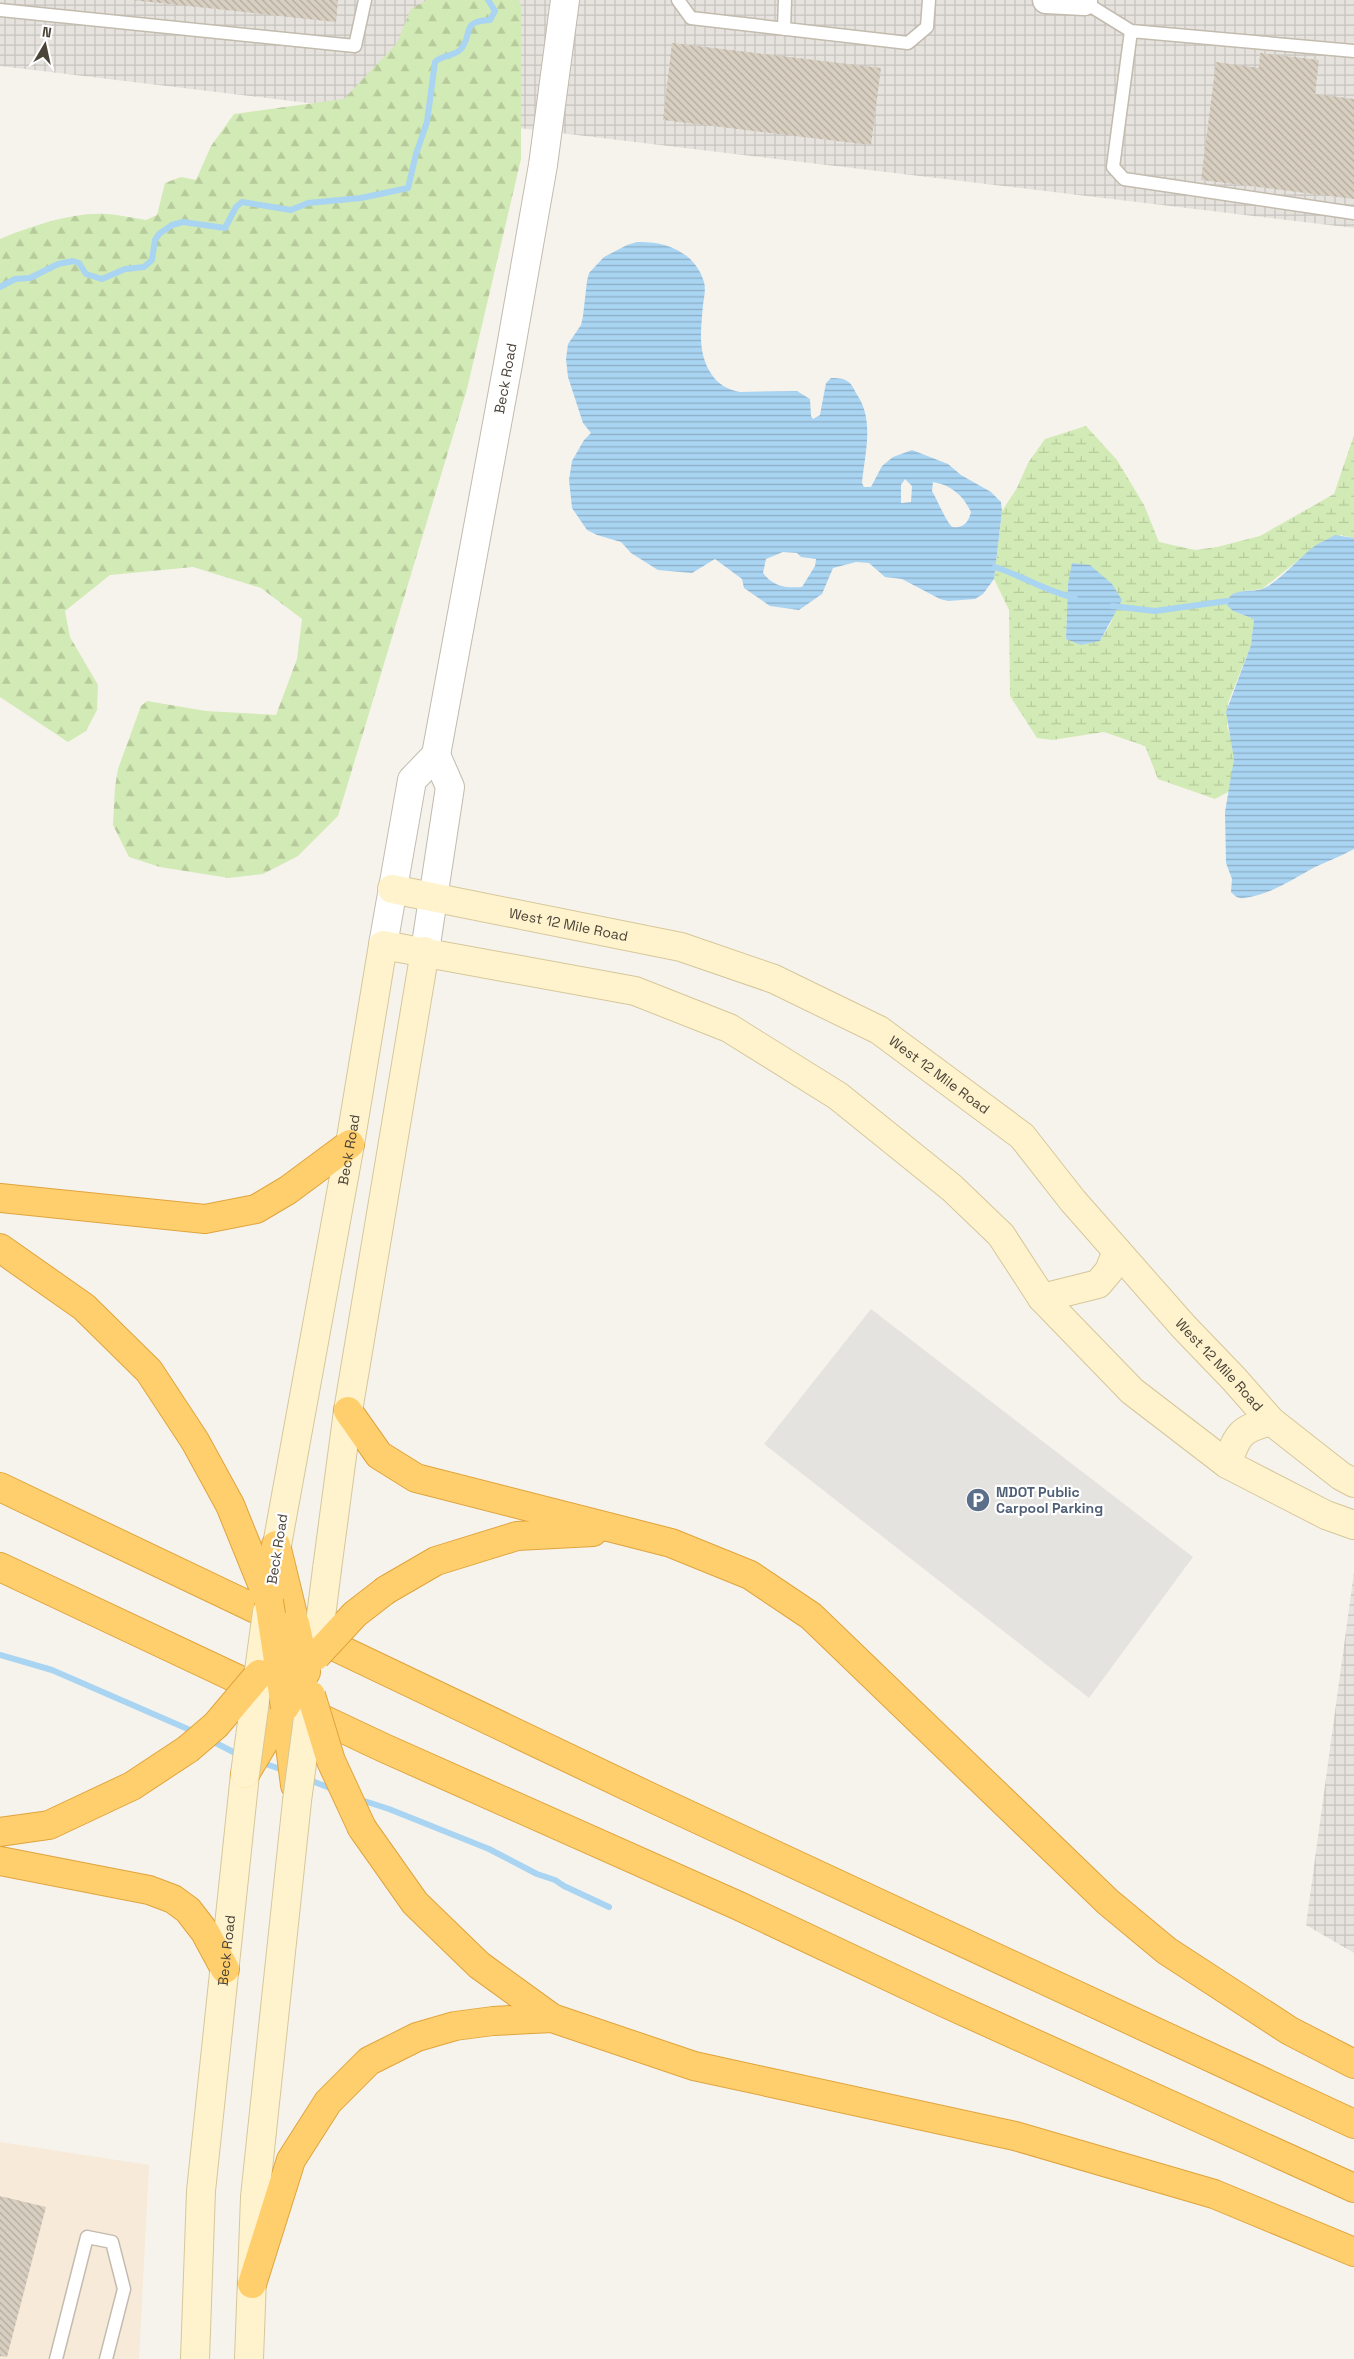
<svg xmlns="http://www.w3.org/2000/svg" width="1354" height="2359" font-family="'Space Grotesk',sans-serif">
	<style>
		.commercial { fill: #f7ead8 }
		.industrial { fill: url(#industrial-grid) }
		.forest { fill: url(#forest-firs) }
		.wetland { fill: url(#wetland-marsh); fill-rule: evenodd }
		.parking { fill: #e5e3e0 }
		.water { fill: url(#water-rules); fill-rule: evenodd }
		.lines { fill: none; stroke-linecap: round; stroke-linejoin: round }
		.stream { stroke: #a9d4f2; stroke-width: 6 }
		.building { fill: url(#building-back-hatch) }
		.service-casing { stroke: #c2bbae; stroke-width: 15 }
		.minor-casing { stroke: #c2bbae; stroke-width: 29 }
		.tertiary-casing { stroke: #c2bbae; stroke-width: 30 }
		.secondary-casing { stroke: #d6c79b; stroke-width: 30 }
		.motorway-casing { stroke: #e0a43c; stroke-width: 30 }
		.service { stroke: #fff; stroke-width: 12 }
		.minor { stroke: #fff; stroke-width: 26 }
		.tertiary { stroke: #fff; stroke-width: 28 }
		.secondary { stroke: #fff3cd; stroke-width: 28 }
		.motorway { stroke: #ffcf6e; stroke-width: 28 }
		.secondary-bridge-casing { stroke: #d6c79b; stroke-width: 30; stroke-linecap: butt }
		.motorway-bridge-casing { stroke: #e0a43c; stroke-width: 30; stroke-linecap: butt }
		.secondary-bridge { stroke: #fff3cd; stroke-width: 28 }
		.motorway-bridge { stroke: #ffcf6e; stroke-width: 28 }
		.labels { text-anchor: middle; stroke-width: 4.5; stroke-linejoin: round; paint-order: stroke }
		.street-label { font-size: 14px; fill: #4b4439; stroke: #fff }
		.service-label { font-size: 14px; font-weight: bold; fill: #4e5e75; stroke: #fff; text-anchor: start }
	</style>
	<defs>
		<pattern id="industrial-grid" width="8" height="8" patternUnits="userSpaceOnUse" patternTransform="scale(1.25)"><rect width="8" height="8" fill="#e6e2dd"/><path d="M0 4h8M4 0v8" fill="none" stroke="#c7c3be"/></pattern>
		<pattern id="forest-firs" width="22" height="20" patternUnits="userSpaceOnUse" patternTransform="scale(1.25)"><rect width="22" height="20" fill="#d2eab5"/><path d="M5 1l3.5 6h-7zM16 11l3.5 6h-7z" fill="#b6ca9c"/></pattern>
		<pattern id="wetland-marsh" width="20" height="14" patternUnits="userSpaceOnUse" patternTransform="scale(1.25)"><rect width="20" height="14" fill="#d2eab5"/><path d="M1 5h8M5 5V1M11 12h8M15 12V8" fill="none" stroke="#b6ca9c"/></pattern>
		<pattern id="water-rules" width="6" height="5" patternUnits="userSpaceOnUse" patternTransform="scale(1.25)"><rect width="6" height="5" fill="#a9d4f2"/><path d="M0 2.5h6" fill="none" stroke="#8caec5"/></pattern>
		<pattern id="building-back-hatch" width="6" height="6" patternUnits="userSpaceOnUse" patternTransform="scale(1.25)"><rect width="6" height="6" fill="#d8cfc1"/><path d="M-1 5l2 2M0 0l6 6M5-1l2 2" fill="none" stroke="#b1aa9e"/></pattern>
	</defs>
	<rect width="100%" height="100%" fill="#f6f3ec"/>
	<!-- commercial -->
	<path class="commercial" d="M0,2142L149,2165L139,2359H0Z"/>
	<!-- industrial -->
	<path class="industrial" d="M0,0H1354V228L0,66Z
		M1354,1572V1953L1306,1925Z"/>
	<!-- forest -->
	<path class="forest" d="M427,0H519L521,6V159L467,389L338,816L298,856L263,874L229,878L160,867L129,857L113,825L115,787L118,769L141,706L147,701L206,711L276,715L297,659L302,619L261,588L193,567L110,575L65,611L70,637L98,685L97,710L86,731L68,742L0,697V239C32,226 72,212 107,214C120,215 133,218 146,220L157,215L165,183L181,177L196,180L211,146L234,114L344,99L397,43L411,9Z"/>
	<!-- wetland -->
	<path class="wetland" d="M1086,426L1117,460L1144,505L1159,542L1195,550L1217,547L1260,536L1334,494L1354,435V538L1341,535L1301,558L1262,589L1243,591L1230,596L1233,611L1254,619L1251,645L1228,703L1227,726L1233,746L1234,759L1230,791L1215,799L1158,779L1145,746L1104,732L1052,740L1037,738L1010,696L1009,610L994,579L1002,511L1017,488L1028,463L1045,439ZM1068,584L1112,621L1100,641L1066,639Z"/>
	<!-- parking -->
	<path class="parking" d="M871,1309L1193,1557L1089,1698L764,1444Z"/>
	<!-- water -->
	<path class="water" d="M637,242C666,241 695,252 704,282C706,289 704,298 703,305C701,330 697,353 712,375C718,384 728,390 740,392L797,391L810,399L811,416L813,419L820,415L826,383L831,378C836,378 843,378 847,381C851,383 854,389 856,393C875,420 865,452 862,483L864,487H871L882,466L893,457L912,450L948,464L961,475L991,492L1001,502L1002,511L994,579L983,594L975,599L948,601L940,599L902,579L885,577L869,563L856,562L833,568L822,594L799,610L770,606L744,588L742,579L715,559L692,573L658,570L631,553L621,542L597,535L587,530L572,508L569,480L572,461L584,440L591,433L583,423L568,377L566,359L568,344L581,325L583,316L587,281L589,273L604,257L627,245ZM905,479L912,486L911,502L901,503V485ZM933,482C951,485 963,495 971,512C968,523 964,528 952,527C944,518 938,501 932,491ZM783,552L797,553L801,557L816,559L815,566L802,587C785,588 774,587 763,573L766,559Z
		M1335,535L1354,538V849C1341,856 1328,861 1315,867C1293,879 1270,895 1244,898C1238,899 1235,896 1231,892L1232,879L1226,863L1225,812L1234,759L1226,712L1251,645L1254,619L1233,611L1227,605C1227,587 1252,593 1262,589C1278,583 1297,560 1311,549C1317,543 1327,540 1335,535Z
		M1072,563L1090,565L1112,584L1122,600L1100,641L1081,645L1066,639L1068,584Z"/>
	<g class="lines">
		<!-- stream -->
		<path class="stream" d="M0,287L15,279L30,278L58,264L73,261L79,263L86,274L102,279L125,269L144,267L152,260L155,240L159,234L172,225L183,222L225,228L236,207L242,202L291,210L308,203L361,198L408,188L416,154L427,122L435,62C442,55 452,57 460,50C474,36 459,21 490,20L495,11L488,0
			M995,567C1023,576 1045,591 1075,598
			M1112,606L1155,611L1227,601
			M0,1655L52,1670L197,1733
			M210,1740L241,1756
			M260,1762L286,1771
			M307,1779L335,1790
			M358,1799L389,1809L489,1849L537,1874L555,1880L564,1886L609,1907"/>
	</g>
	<!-- building -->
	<path class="building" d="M132,0H338L336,22Z
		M672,43L881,68L871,145L663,120Z
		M1260,53L1319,60L1315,94L1354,99V199L1201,180L1216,62L1259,68Z
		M0,2196L46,2207L7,2357L0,2356Z"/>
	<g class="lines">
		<!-- service casing -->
		<g class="service-casing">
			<path id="service" d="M678,0L691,18L908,43L927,27L929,0
				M1086,1L1084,2L1131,31L1354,51
				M0,10L355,46L365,0
				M784,29L785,0
				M1131,31L1113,167L1124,179L1354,213
				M56,2359L87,2237L112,2242L124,2289L106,2359"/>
		</g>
		<!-- minor casing -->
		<g class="minor-casing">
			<path id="minor" d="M1046,0L1084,2"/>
		</g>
		<!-- tertiary casing -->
		<g class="tertiary-casing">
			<g id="tertiary">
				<path id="s1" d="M383,945L412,780L436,755L508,364L543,165L565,0"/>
				<path d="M425,951L450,787L436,755"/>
			</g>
		</g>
		<!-- secondary casing -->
		<g class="secondary-casing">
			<g id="secondary">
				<path id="s2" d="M392,889L681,947L774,979L879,1030L1022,1136L1073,1201L1184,1327L1234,1379L1271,1421L1341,1476L1354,1483"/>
				<path d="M1042,1298L1098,1284L1109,1271L1117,1251"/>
				<path d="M1227,1464C1238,1434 1239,1430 1271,1421"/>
				<path id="s3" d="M273,1567L350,1144L383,945L635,991L729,1028L838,1096L952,1188L1001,1235L1042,1298L1132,1391L1227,1464L1326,1515L1354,1525"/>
				<path d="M327,1569L348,1411L425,951"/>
				<path id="s4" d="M195,2359L201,2191L245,1774"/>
				<path d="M249,2359L255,2197L297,1801"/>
			</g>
		</g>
		<!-- motorway casing -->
		<g class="motorway-casing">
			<path id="motorway" d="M0,1198L205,1219L256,1209L288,1190L350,1144
				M0,1248L84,1307L149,1371L195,1441L230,1505L269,1601
				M348,1411L379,1455L416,1478L671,1543L750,1575L811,1616L1108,1902L1167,1951L1290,2031L1354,2064
				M0,1487L650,1797L1354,2124
				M276,1545L295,1623
				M0,1567L384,1748L739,1906L945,2003L1354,2188
				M386,1590L436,1561L517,1536L593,1532
				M285,1707L295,1785
				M245,1774L285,1707
				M362,1828L415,1903L479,1965L552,2018L694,2066L1015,2136L1214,2194L1354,2252
				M0,1832L49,1825L132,1786L188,1749
				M0,1861L149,1890L173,1899L188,1910L205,1932L225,1969
				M252,2284L291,2160L328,2102L369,2061L417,2037L455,2026L493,2021L552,2018"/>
		</g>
		<!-- service -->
		<use href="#service" class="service"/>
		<!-- minor -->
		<use href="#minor" class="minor"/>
		<!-- tertiary -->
		<use href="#tertiary" class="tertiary"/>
		<!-- secondary -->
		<use href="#secondary" class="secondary"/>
		<!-- motorway -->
		<use href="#motorway" class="motorway"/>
		<!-- secondary-bridge casing -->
		<g class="secondary-bridge-casing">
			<path id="secondary-bridge" d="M316,1656L327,1569
				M245,1774L267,1612
				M297,1801L311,1695"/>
		</g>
		<!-- motorway-bridge casing -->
		<g class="motorway-bridge-casing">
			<path id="motorway-bridge" d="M269,1601L285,1707
				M316,1656L355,1614L386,1590
				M311,1695L331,1761L362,1828
				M285,1707L306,1672L295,1623
				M188,1749L216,1725L259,1674"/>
		</g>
		<!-- secondary-bridge -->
		<use href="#secondary-bridge" class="secondary-bridge"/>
		<!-- motorway-bridge -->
		<use href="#motorway-bridge" class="motorway-bridge"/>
	</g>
	<!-- icons -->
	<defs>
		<g id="parking-disc" transform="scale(1.25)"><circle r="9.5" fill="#5c6f8a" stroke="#fff"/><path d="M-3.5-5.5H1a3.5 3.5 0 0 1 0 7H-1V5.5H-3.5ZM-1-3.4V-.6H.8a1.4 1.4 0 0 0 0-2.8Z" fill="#fff"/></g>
	</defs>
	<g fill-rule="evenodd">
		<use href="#parking-disc" x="978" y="1500"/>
	</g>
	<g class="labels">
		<!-- street labels -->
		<g class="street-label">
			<text dy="5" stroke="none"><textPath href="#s1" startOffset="585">Beck Road</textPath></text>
			<text dy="5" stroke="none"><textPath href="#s2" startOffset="180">West 12 Mile Road</textPath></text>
			<text dy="5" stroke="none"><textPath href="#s2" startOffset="585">West 12 Mile Road</textPath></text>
			<text dy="5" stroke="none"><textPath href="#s3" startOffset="424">Beck Road</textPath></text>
			<text dy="5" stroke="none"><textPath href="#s2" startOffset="990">West 12 Mile Road</textPath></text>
			<text transform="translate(277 1549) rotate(-81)" y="5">Beck Road</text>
			<text dy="5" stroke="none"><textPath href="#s4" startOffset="410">Beck Road</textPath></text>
		</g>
		<!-- service labels -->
		<g class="service-label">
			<text x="996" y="1497">MDOT Public<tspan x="996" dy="16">Carpool Parking</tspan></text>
		</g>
	</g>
	<!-- north arrow -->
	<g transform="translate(45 45) rotate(9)" stroke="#ffffff" stroke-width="4" paint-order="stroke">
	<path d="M0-4L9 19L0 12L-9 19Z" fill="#4b4439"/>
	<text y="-8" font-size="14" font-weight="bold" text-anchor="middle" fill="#4b4439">N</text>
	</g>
</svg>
